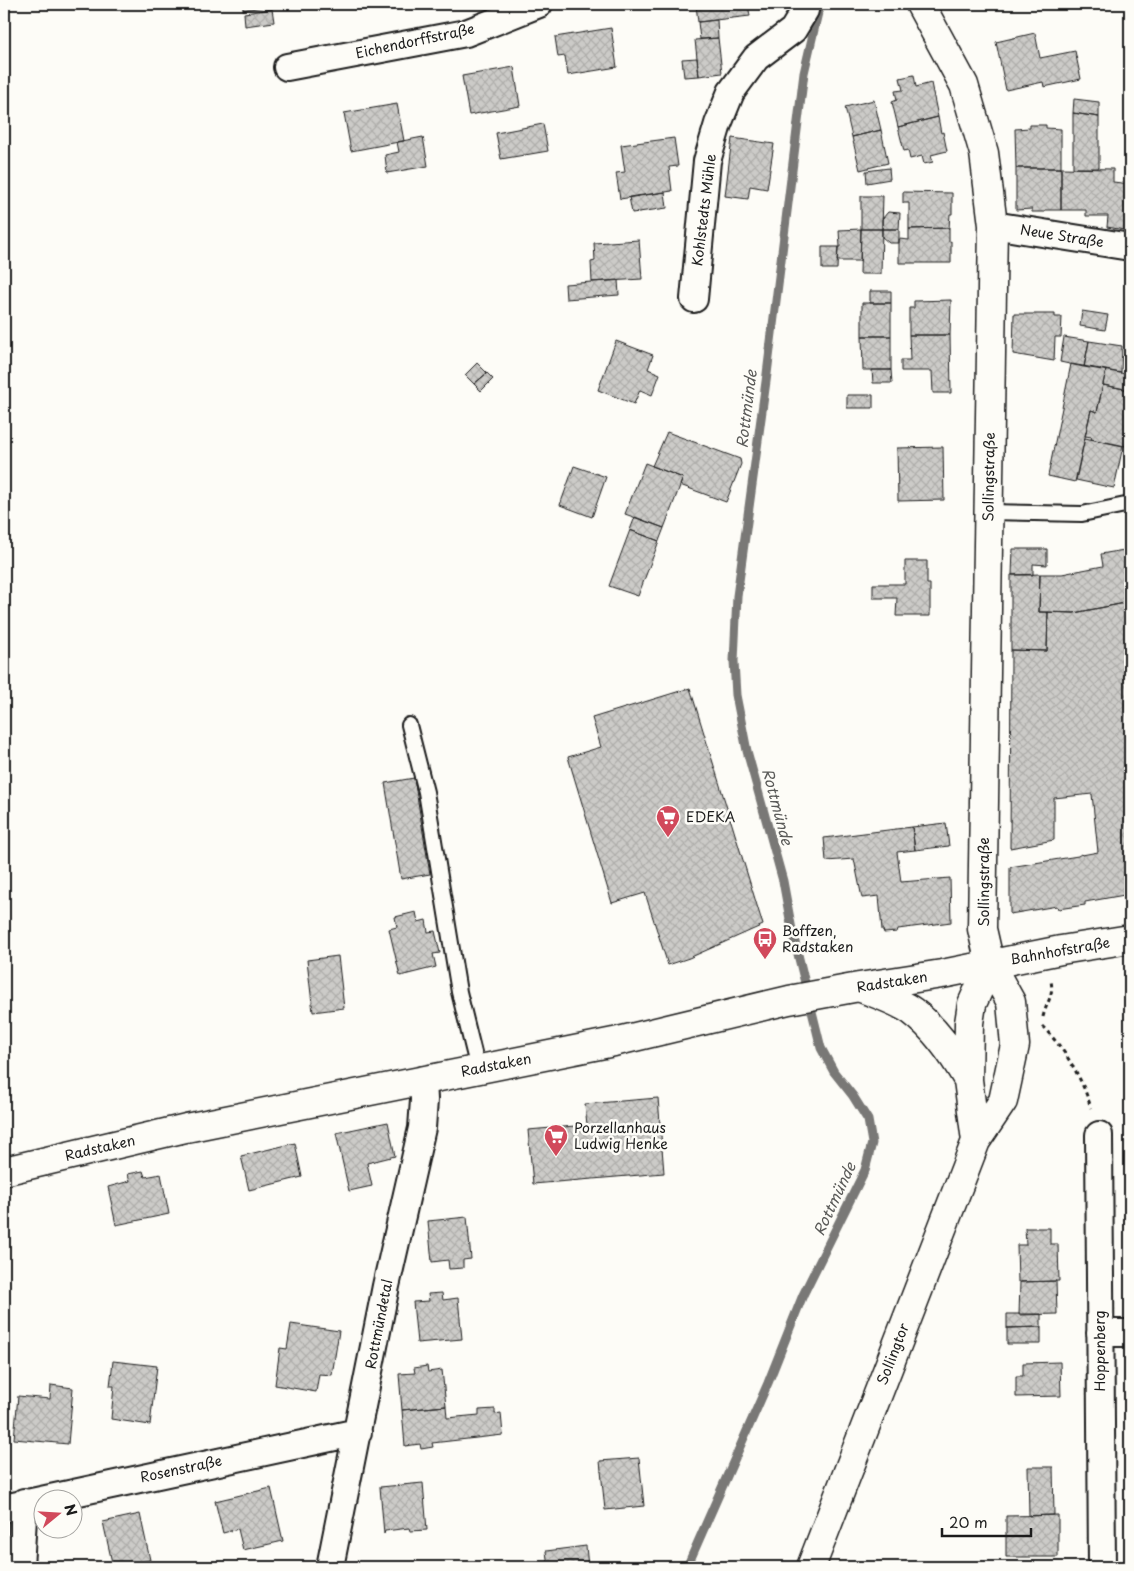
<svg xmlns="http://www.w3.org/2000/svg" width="1134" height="1571" font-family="'Playpen Sans',sans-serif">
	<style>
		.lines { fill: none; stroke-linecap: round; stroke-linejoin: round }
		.stream { stroke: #797876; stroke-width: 9 }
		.building { fill: url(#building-cross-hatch); stroke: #1c1c1c }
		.lane-casing { stroke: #1c1c1c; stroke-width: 18 }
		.street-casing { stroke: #1c1c1c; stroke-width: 30 }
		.secondary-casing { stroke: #1c1c1c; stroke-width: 31 }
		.path { stroke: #1c1c1c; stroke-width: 3; stroke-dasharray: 4 4; stroke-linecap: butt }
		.lane { stroke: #fdfcf7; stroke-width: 14 }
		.street { stroke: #fdfcf7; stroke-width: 26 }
		.secondary { stroke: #fdfcf7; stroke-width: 28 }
		.labels { text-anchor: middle; stroke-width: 5; stroke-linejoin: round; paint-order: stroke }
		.street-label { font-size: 14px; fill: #1c1c1c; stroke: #fdfcf7 }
		.poi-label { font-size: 14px; fill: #1c1c1c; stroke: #fdfcf7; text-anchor: start }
		.water-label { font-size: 15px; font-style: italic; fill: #5a5a58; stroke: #fdfcf7 }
	</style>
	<defs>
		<pattern id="building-cross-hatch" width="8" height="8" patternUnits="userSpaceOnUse" patternTransform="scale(1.25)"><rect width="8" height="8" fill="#cccbc8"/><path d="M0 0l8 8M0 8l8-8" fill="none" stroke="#afaeab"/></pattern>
	</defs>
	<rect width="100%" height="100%" fill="#fdfcf7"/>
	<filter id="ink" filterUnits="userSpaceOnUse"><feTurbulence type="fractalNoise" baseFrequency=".02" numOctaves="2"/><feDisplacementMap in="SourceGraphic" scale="10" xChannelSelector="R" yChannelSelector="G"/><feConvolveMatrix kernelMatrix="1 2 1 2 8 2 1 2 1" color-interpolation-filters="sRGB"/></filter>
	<g filter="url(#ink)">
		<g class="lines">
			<!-- stream -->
			<path class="stream" d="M687,1567L768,1383L803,1295L865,1170L872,1143L868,1120L853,1096L834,1072L821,1048L792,930L783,881L747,751L736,695L734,661L737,596L767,374L804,73L820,4"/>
		</g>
		<!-- building -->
		<path class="building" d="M243,4H270V6L243,10Z
			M689,4H748L750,16L698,22L696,5L689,6Z
			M272,9L274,22L245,26L244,13Z
			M717,20L718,38L700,39L698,22Z
			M611,28L617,67L568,75L565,56L558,57L555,37Z
			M1035,33L1040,58L1075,51L1081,79L1044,87L1043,82L1006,90L996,42Z
			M718,38L722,73L699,76L695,40Z
			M697,58L699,76L684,77L682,59Z
			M514,67L520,106L469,115L462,76Z
			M914,75L916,87L931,83L938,117L898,127L892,102L897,100L895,91L903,90L900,78Z
			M1074,99L1099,102V117L1073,113Z
			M874,100L881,130L852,137L845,107Z
			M397,104L404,141L351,151L344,113Z
			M1073,113L1099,117V168H1073Z
			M938,117L941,133L943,132L947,151L931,155L933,162L924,164L922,156L910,159L908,150L904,151L898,127Z
			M543,124L548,151L501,159L496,133Z
			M1030,125H1046V128L1061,129V168H1016L1015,129L1030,128Z
			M881,130L888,163L860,170L852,137Z
			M423,137L428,166L387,173L385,155L399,152L397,142Z
			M674,138L678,166L669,167L672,191L620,199L616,173L625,172L621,145Z
			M732,138L774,144L767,189L750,186L748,199L725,196Z
			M889,168L890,179L867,183L866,171Z
			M1016,168H1061V210H1045V212H1032V209L1016,210Z
			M1061,168L1113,169V182L1130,184V231L1107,227L1108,216H1086V210H1061Z
			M665,192L667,208L632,213L629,197Z
			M903,192L952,193V214H950L949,228L909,229V203H903Z
			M861,196H883L882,229H861Z
			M888,212L900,213L899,229H882V219Z
			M949,228V242L951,241V263H899V239L909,240V229Z
			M861,229H882L881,274H860Z
			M861,229L860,261H837L838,247H840L839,230Z
			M882,229H899V243H889L882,237Z
			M639,240L642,279L592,282L591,262L595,261L594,243Z
			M822,247H838L837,269H822Z
			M618,280L619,295L566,299L565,284Z
			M870,291H891V303H870Z
			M951,300L950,335H909V308H914V301Z
			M862,303H891V336H862Z
			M1082,311L1108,315L1105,330L1080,326Z
			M1014,314H1055V317H1062L1061,337H1055L1054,361L1013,354Z
			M909,335H950L951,393H933L932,371H901V360H910Z
			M862,336H891V370H863Z
			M1064,337L1089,341L1084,367L1060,362Z
			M616,341L653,355L648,369L660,374L652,395L640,390L634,404L598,390Z
			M1089,341L1122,346L1121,373L1084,367Z
			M477,363L487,373L474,384L465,375Z
			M1071,364L1106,370L1097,412L1091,410L1075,482L1048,476Z
			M872,370H891L892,383H873Z
			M1106,370L1130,375V390L1103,385Z
			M487,373L493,379L481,391L474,384Z
			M1103,385L1130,390V447L1091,439L1092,437L1085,436L1091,410L1097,412Z
			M847,395H873V408H847Z
			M667,432L740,459L741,464L726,502L680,485L683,478L652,466Z
			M1085,438L1123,446L1114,488L1076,480Z
			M943,447L944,500L898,501L897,448Z
			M645,463L683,478L664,528L625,514Z
			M574,466L606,477L592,517L560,505Z
			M635,517L664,528L659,541L630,530Z
			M630,530L659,541L638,596L609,586Z
			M1013,549H1047V565L1033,564V575H1012Z
			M1124,550L1130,584V602L1074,613L1039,612L1040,574H1062L1103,566L1101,554Z
			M1126,558H1130V584Z
			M905,561H927V584H930V616H896L897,598H873V584H905Z
			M1040,574L1039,612H1048L1047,651L1011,650V575Z
			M1130,602V894L1085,902V905L1058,909L1057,906L1010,914V867L1078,856L1081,854L1082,855L1098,852L1092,794L1054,798V840L1010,848L1011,650L1047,651L1048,612L1074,613Z
			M690,688L763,925L689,958L668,965L645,893L612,903L568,757L601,747L592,718Z
			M414,778L430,874L401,879L385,783Z
			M946,823L949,846L915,850L912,827Z
			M912,827L915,850L897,852L901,882L950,878L951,922L898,929L897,932L884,933L883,930H882L879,896L862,898L854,859L826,861L824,838Z
			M416,912L418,922L426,920L428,932L435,931L440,953L433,954L436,967L400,976L389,929L397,927L395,917Z
			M338,956L344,1008L313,1012L307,960Z
			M658,1098L664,1173L533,1184L528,1130L587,1125L585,1104Z
			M388,1122L395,1156L367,1163L372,1186L349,1191L336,1133Z
			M295,1143L302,1177L249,1190L241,1156Z
			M143,1171L145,1177L161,1174L169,1214L116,1225L108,1187L130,1181L128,1174Z
			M467,1217L471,1259L463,1260V1268L449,1269L448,1260L432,1262L428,1221Z
			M1025,1228H1050V1244H1058L1059,1281L1018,1282L1017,1245H1026Z
			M1056,1281L1057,1314L1019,1315L1020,1282Z
			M442,1293L443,1300L458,1298L462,1339L417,1343L413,1302L429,1301L428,1294Z
			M1007,1314H1041V1327L1007,1328Z
			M291,1324L339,1331L332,1375L319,1374L316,1392L275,1385L280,1348L287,1349Z
			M1041,1327V1344H1007V1328Z
			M113,1361L157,1366L150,1425L111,1419L114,1386H110Z
			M1060,1362L1061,1396L1016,1397V1376H1023V1363Z
			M427,1366L428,1372L442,1370L446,1406L402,1410L399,1374L415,1373L414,1368Z
			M51,1385L73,1388L68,1444L14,1439L18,1396L50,1399Z
			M446,1406L447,1418L479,1415V1410L495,1409V1414L501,1413L503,1435L432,1443L433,1447L421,1449L420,1444L405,1446L402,1410Z
			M639,1458L644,1506L605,1510L600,1461Z
			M1028,1467H1053L1054,1515L1029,1516Z
			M423,1483L427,1530L410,1531L409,1528L385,1531L384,1534L380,1487Z
			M271,1488L283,1541L243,1550L238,1529L223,1533L215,1501Z
			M140,1514L150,1560L113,1567L103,1522Z
			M1058,1515V1557H1006V1516Z
			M586,1546L588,1567H548L546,1551Z"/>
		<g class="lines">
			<!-- lane casing -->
			<g class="lane-casing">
				<path id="lane" d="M989,512L1082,514L1130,504
					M409,725L426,792L459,992L478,1069"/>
			</g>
			<!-- street casing -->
			<g class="street-casing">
				<path id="street" d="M287,67L466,33L539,4
					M993,225L1130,247
					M694,299L707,161L718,124L731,92L756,58L793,30L805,10L806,4
					M1099,1135L1102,1567
					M1100,1333H1130
					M4,1508L358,1432
					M20,1567L24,1502
					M330,1567L386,1286L422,1128L424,1100L423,1080"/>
			</g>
			<!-- secondary casing -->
			<g class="secondary-casing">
				<path id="secondary" d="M859,987C876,994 896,1000 912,1011C936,1029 953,1054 968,1080
					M976,1141L968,1080L969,1023L972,1004L990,964
					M4,1171L186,1128L614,1042L789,1000L859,987L942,974L1061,950L1130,939
					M811,1567L976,1141L1003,1101L1015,1045L1011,1002L990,964L982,929L993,225L984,153L964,85L920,4"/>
			</g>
			<!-- path -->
			<path class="path" d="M1043,1017C1046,1003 1054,996 1051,981
				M1042,1026C1064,1048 1082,1077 1091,1108"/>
			<!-- lane -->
			<use href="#lane" class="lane"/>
			<!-- street -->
			<use href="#street" class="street"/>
			<!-- secondary -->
			<use href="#secondary" class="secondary"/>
		</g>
	</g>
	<!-- icons -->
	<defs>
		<g id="supermarket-pin" transform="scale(1.25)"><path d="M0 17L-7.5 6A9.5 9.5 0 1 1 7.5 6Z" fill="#d1495b" stroke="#fdfcf7"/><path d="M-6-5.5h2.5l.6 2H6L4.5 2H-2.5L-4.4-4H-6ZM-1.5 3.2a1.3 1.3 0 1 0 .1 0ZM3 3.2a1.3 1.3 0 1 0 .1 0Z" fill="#fff"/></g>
		<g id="bus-pin" transform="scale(1.25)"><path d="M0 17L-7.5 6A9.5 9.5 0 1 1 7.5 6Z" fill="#d1495b" stroke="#fdfcf7"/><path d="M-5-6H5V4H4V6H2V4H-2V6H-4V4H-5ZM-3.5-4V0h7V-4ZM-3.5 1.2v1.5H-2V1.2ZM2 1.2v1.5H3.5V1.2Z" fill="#fff"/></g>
	</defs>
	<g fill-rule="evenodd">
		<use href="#supermarket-pin" x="668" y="817"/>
		<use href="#bus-pin" x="765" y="939"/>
		<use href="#supermarket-pin" x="556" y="1136"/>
	</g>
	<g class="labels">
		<!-- street labels -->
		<g class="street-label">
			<text transform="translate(415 41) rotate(-12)" y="5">Eichendorffstraße</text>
			<text transform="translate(704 210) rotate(-83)" y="5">Kohlstedts Mühle</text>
			<text transform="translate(1062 236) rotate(9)" y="5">Neue Straße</text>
			<text transform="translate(989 477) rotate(-89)" y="5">Sollingstraße</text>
			<text transform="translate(984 882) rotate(-90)" y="5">Sollingstraße</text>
			<text transform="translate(1060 951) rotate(-10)" y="5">Bahnhofstraße</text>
			<text transform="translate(892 982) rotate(-9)" y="5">Radstaken</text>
			<text transform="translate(496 1065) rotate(-11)" y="5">Radstaken</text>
			<text transform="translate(100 1148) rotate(-13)" y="5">Radstaken</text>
			<text transform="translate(379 1324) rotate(-79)" y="5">Rottmündetal</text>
			<text transform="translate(1100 1351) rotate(-90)" y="5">Hoppenberg</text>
			<text transform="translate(893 1354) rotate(-69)" y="5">Sollingtor</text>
			<text transform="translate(181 1469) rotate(-12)" y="5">Rosenstraße</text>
		</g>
		<!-- poi labels -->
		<g class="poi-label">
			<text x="686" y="822">EDEKA</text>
			<text x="782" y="936">Boffzen,<tspan x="782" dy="16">Radstaken</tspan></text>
			<text x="574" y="1133">Porzellanhaus<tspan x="574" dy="16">Ludwig Henke</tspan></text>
		</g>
		<!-- water labels -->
		<g class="water-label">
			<text transform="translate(747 409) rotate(-83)" y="5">Rottmünde</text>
			<text transform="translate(777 807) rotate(75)" y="5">Rottmünde</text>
			<text transform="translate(835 1199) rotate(-65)" y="5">Rottmünde</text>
		</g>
	</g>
	<!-- margin -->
	<rect width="1134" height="1571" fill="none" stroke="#fdfcf7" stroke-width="20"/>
	<rect x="10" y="10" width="1114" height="1551" fill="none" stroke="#1c1c1c" stroke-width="2" filter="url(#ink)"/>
	<!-- north arrow -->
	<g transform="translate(58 1514) rotate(72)"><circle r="24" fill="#fdfcf7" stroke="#a3a29f"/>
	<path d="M0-4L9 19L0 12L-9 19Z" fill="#d1495b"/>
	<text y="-8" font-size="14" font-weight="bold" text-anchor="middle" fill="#1c1c1c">N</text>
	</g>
	<!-- scale -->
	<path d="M942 1528v8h89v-8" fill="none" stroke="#1c1c1c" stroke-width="2.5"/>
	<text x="949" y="1528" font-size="15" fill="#1c1c1c" stroke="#fdfcf7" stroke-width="4" paint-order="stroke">20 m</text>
</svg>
